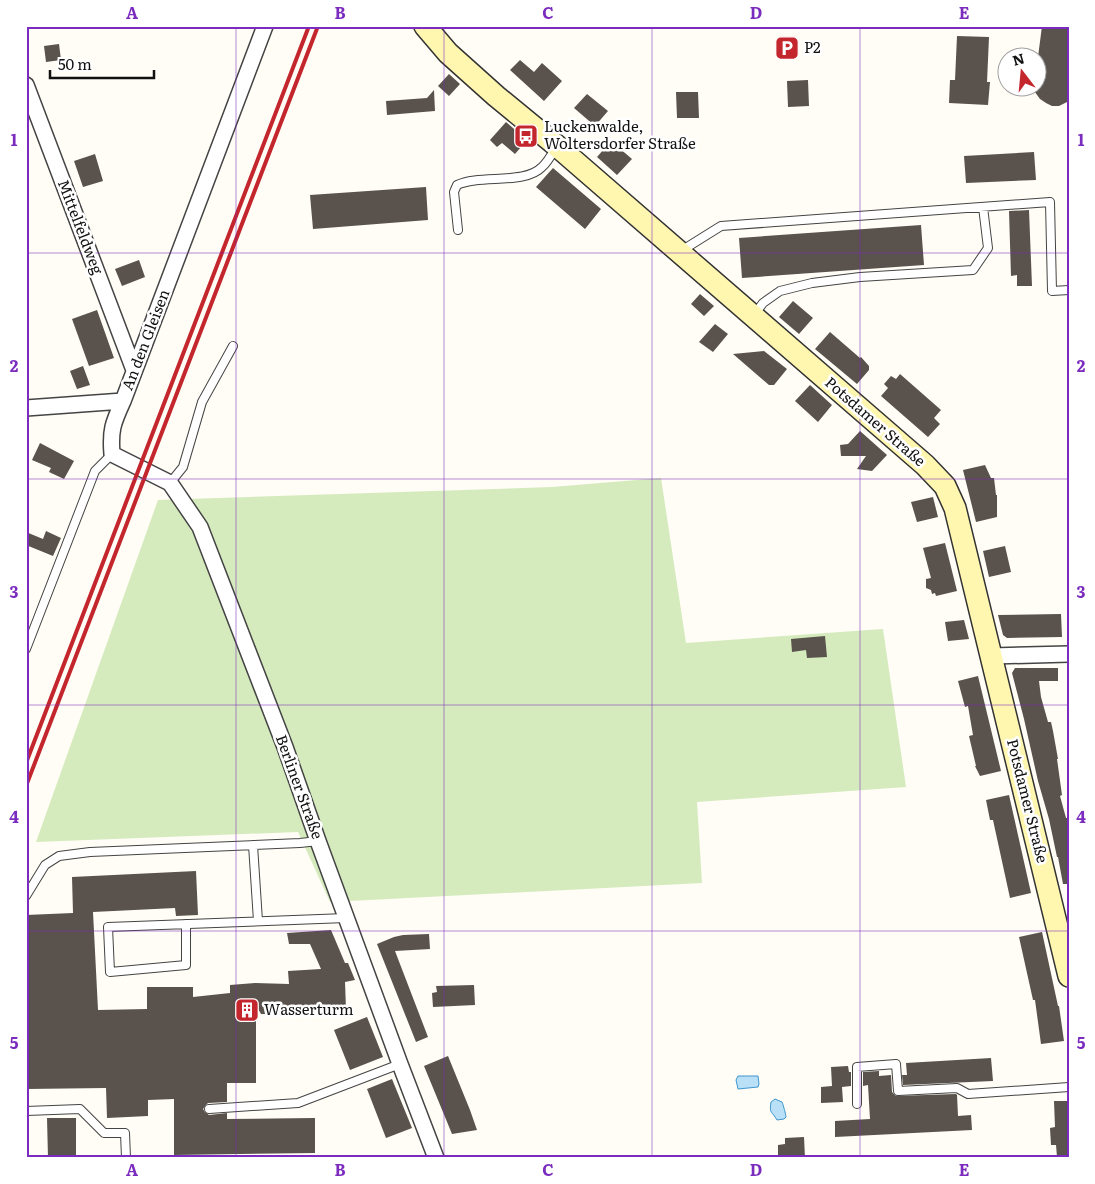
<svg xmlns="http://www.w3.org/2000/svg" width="1095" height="1184" font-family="Literata,serif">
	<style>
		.green { fill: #d5ebbd }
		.water { fill: #b9e0f7; stroke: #3f96cf }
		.building { fill: #5a524d }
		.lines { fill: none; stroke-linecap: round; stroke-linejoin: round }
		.lane-casing { stroke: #444; stroke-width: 10 }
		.street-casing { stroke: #444; stroke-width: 18 }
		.secondary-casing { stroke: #333; stroke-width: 24 }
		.lane { stroke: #fff; stroke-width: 8 }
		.street { stroke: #fff; stroke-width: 15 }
		.secondary { stroke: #fff6b0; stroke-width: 21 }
		.rail { stroke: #c4262e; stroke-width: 4 }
		.grid { fill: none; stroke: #7b2cbf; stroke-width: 1; stroke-opacity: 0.55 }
		.labels { text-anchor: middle; stroke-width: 5; stroke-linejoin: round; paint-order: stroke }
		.poi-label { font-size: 15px; fill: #111; stroke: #fff; text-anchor: start }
		.street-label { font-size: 15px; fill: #111; stroke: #fff }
		.neatline { fill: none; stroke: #7b2cbf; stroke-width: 2 }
		.grid-label { font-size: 16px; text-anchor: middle; font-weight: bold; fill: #7b2cbf }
	</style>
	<rect width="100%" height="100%" fill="#fffdf5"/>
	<!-- green -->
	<path class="green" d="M661,478L686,643L883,629L906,787L697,802L702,883L330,902L298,832L36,842L158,500L552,487Z"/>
	<!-- water -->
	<path class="water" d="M738,1076H758L759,1084L758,1087L738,1089L736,1080Z
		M775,1099L782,1102C783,1104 786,1115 786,1117L784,1119L777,1120C772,1111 769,1114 771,1102Z"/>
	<!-- building -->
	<path class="building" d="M1042,26H1069V101L1059,106H1052L1046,103L1040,99L1032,88H1038V57Z
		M957,36L989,37L987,82H990L988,105L949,103L950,80H955Z
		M59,44L61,60L46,62L44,46Z
		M520,60L534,72L542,63L562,81L544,101L510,70Z
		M449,74L460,84L449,96L438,86Z
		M808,80L809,106L788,107L787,81Z
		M434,90L435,111L387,115L386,101L427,98Z
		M676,92H698L699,118H677Z
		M587,94L608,111L595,126L574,108Z
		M506,122L527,140L515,154L502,143L497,147L490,140Z
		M611,141L632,159L617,175L597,157Z
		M1034,152L1036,180L966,183L964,156Z
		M95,154L103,181L83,187L74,161Z
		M553,168L601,209L585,229L536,187Z
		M426,187L428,220L313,229L310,195Z
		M1029,210L1032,286H1017V275L1011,276L1009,211Z
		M921,225L924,265L742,278L739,238Z
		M139,260L145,277L122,286L115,269Z
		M700,294L714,306L704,316L691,304Z
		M793,301L813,318L799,334L779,317Z
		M97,310L114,358L89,366L72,319Z
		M715,324L728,334L713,352L699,342Z
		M830,332L860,358L861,357L869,366V370L857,384L815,349Z
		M764,351L787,369L774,385H769L733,354Z
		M83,366L90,385L77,389L70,371Z
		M900,374L941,410L934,418L940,424L928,437L881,396L888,388L884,384L891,376L896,379Z
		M810,385L832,405L818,422L795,401Z
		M860,431L887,455L872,471L857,469L866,456H841L840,445L848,444Z
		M40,443L74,461L64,479L49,472L51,468L32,460Z
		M985,465L991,478H994L996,495H997V517L976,522L963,470Z
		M933,497L938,517L917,522L911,502Z
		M46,531L61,538L53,556L26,545V532L43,539Z
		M945,543L957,591L936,596L935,593L932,594L931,590L926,588V579L931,578L923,548Z
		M1005,546L1011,572L989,577L983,551Z
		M1061,614L1062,637L1007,638L1003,635L998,615Z
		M964,620L969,639L948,641L945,622Z
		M825,636L827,657L807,658L806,650L792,652L791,639Z
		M1015,668H1058V681H1039L1041,697L1048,722H1051L1053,731L1058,759H1057L1062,795L1060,796L1066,818H1069V884H1063L1058,857H1057L1049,819L1038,781L1024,719L1012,673Z
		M978,676L1001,771L980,776L975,766H976L969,736L973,735L968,706L965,707L958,681Z
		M1009,795L1031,893L1010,898L993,820H990L986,800Z
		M196,871L198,915L176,916L175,908L93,912L98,1010L147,1009V987H193V997L230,993V985L255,983L289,984L288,971L321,969L310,944H289L287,933L331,930L345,963H348L355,980L345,982L346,1009L307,1010V1015L261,1014L256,1005V1083H227V1102L208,1103L206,1105L203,1109L205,1112L209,1115L227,1113V1119L315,1118V1153L174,1155V1099L148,1100V1116L107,1118L106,1088L26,1089V915L73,913L72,877Z
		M1042,932L1058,1006H1059L1064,1041L1041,1044L1035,1000H1033L1019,937Z
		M429,934L430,949L395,951L428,1037L416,1042L377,944L394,937L403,935Z
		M474,985L475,1005L433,1007L432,993L437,992L436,986Z
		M367,1017L383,1057L350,1070L334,1030Z
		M448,1056L470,1110L477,1130L452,1134L424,1066Z
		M991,1058L993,1081L903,1085L902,1075H907L906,1063Z
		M848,1066L849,1072H851V1086L842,1087L843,1102L821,1103V1087L832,1086L831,1067Z
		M879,1071V1076L891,1075L892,1092L896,1096L956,1094L957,1095L958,1116L971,1115L972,1130L835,1137V1121L870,1119L868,1085L863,1086V1072Z
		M392,1079L412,1128L386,1138L367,1089Z
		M1054,1101H1069V1158L1057,1157L1056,1145H1051L1050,1128L1055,1127Z
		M47,1118H76V1158H48Z
		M804,1137L805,1158H778V1145L785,1144V1138Z"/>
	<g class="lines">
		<!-- lane casing -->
		<g class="lane-casing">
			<path id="lane" d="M458,230L454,192L457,185C480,174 525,185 542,167C548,162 552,154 556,147
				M681,251L721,226L1050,202L1052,291L1069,290
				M754,315L763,303L780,291L812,283L860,277L973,270L988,248L983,207
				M170,483L183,467L202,402L233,346
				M26,649L95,471L112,454
				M253,845L258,921
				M26,896L45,865L59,856L90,852L300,843L318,841
				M186,924V965L110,972L108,927L346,918
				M857,1104V1067L896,1064L898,1091L957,1088L968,1094L1069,1087
				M209,1109L298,1103L400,1064
				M26,1111L80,1109L104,1133H125L126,1158"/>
		</g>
		<!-- street casing -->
		<g class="street-casing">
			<path id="street" d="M265,26L123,401C113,423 110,430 112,454L170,483L200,527L285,747L318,841L400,1064L436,1158
				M26,85L134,370
				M26,408L123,401
				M992,656L1069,654"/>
		</g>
		<!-- secondary casing -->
		<g class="secondary-casing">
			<path id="secondary" d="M425,26L448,53L496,96L557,146L925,465L945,486L955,508L1069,976"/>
		</g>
		<!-- lane -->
		<use href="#lane" class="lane"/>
		<!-- street -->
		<use href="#street" class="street"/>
		<!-- secondary -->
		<use href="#secondary" class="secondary"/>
		<!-- rail -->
		<path class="rail" d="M26,763L309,26
			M26,786L318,26"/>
	</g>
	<!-- grid -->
	<path class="grid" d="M236,26V1158M444,26V1158M652,26V1158M860,26V1158M26,253H1069M26,479H1069M26,705H1069M26,931H1069"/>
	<!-- icons -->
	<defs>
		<g id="parking-square" transform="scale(1.25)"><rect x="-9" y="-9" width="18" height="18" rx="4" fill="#c4262e" stroke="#fff"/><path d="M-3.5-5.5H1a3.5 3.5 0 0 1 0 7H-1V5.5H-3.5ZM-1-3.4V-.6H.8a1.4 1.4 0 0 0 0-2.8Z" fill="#fff"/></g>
		<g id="bus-square" transform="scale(1.25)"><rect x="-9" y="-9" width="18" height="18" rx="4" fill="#c4262e" stroke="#fff"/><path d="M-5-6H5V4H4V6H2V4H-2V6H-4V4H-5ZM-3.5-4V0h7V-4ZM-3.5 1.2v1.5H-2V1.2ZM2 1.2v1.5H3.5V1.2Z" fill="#fff"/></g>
		<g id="building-square" transform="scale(1.25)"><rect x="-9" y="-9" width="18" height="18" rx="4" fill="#c4262e" stroke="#fff"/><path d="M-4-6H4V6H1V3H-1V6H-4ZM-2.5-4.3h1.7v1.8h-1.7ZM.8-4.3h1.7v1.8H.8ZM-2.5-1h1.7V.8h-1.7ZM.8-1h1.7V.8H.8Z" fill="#fff"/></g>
	</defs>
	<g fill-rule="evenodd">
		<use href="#parking-square" x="787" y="48"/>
		<use href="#bus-square" x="526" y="136"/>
		<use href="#building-square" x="247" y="1010"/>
	</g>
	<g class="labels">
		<!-- poi labels -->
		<g class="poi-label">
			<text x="804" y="53">P2</text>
			<text x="544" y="132">Luckenwalde,<tspan x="544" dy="17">Woltersdorfer Straße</tspan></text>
			<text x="264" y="1015">Wasserturm</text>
		</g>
		<!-- street labels -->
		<g class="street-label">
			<text transform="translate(80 227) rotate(69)" y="5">Mittelfeldweg</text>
			<text transform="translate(146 340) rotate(-69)" y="5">An den Gleisen</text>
			<text transform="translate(875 422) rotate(41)" y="5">Potsdamer Straße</text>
			<text transform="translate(299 787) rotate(70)" y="5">Berliner Straße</text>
			<text transform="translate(1027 801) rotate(76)" y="5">Potsdamer Straße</text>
		</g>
	</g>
	<!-- border -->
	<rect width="1095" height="1184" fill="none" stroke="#ffffff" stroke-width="55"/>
	<!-- north arrow -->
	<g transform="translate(1022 72) rotate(344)"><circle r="24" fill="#ffffff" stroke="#a0a0a0"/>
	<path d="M0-4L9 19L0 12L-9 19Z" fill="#c4262e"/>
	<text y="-8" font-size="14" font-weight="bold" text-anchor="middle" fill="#111111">N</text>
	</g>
	<!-- scale -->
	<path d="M50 70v8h104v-8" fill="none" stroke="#111111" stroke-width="2.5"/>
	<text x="58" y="70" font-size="15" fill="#111111" stroke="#ffffff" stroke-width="4" paint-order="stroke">50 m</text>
	<rect x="28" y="28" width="1040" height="1128" class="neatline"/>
	<g class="grid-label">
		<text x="132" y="19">A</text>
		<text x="340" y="19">B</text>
		<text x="548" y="19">C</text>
		<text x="756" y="19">D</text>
		<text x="964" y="19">E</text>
		<text x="14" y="146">1</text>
		<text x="1081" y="146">1</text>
		<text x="14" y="372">2</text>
		<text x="1081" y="372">2</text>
		<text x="14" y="598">3</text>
		<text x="1081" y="598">3</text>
		<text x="14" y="823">4</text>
		<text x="1081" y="823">4</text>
		<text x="14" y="1049">5</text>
		<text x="1081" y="1049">5</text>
		<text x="132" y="1176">A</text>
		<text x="340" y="1176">B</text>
		<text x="548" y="1176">C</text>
		<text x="756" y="1176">D</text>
		<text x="964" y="1176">E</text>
	</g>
</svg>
